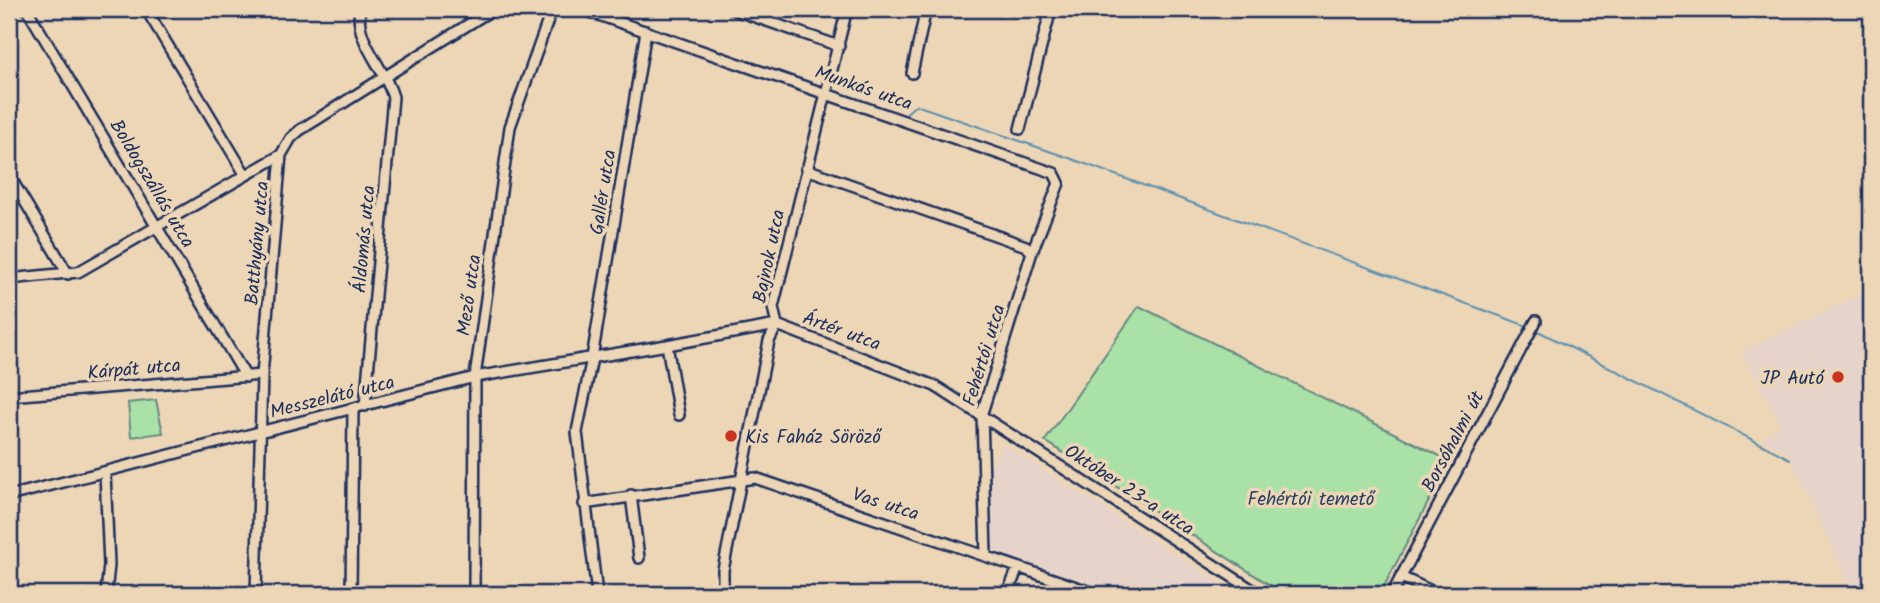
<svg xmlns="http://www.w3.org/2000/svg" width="1880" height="603" font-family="Kalam,sans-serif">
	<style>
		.built { fill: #e6d4ca }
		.green { fill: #a9e1a6; stroke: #628882; stroke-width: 2 }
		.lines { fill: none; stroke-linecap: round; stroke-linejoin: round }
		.stream { stroke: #5b90b0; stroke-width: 2 }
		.street-casing { stroke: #1b2f5e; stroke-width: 14 }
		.street { stroke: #edd6b6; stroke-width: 9 }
		.poi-dot { fill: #c8321e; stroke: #edd6b6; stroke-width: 2.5 }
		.labels { text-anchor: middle; stroke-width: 7; stroke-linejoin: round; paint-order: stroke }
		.street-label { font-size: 19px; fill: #1b2f5e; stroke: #edd6b6 }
		.poi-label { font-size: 19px; fill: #1b2f5e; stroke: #edd6b6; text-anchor: end }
		.park-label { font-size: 19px; fill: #294165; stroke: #edd6b6 }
	</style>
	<rect width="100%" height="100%" fill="#edd6b6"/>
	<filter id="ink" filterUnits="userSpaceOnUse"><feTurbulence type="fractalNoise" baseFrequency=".0143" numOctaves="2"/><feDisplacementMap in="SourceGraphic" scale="14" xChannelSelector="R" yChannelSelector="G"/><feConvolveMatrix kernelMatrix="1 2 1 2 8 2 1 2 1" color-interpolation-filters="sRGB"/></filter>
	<g filter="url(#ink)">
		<!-- built -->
		<path class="built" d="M1871,290V594H1854L1788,453L1761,439L1781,426L1741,351Z
			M1005,445L1237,594H1122L997,553L991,545L989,468Z"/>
		<!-- green -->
		<path class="green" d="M1139,306L1450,461L1380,594H1284L1045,441Z
			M156,400L163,433L131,437L128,403Z"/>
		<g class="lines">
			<!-- stream -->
			<path class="stream" d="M903,116L916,105L1072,159L1527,326
				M1536,330L1790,459"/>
			<!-- street casing -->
			<g class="street-casing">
				<path id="street" d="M27,9L246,377
					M146,9L245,174
					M360,9C354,41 385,67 393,97L365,406
					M581,9L1054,173L1059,183L1032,252L982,413L986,555
					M732,9L839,46
					M912,73L926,9
					M1020,129L1051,9
					M806,169L1026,246L1032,252
					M9,175L68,274
					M9,279L78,272L281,155
					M9,396L262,375
					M679,415L667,345L777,325L935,386L1259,594
					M105,473L109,565L106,594
					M631,495L639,558
					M9,496L475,377L667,345
					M584,504L755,478L1097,594
					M1401,577L1438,594
					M256,594L262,375L281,155L291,138L300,130L493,9
					M351,594L353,410
					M474,594L475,377L510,127L552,9
					M597,594L577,432L592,358L646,31
					M709,594L723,590L743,594
					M723,594V570L769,341L777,325L773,307L847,9
					M1007,594L1018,568
					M1392,594L1536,321"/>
			</g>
			<!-- street -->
			<use href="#street" class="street"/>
		</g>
	</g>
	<!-- markers -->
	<g class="poi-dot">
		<circle cx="1838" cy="377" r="7"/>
		<circle cx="731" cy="436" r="7"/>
	</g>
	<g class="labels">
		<!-- street labels -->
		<g class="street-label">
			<text transform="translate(864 87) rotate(19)" y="7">Munkás utca</text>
			<text transform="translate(153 183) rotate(59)" y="7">Boldogszállás utca</text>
			<text transform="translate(602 192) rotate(-81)" y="7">Gallér utca</text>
			<text transform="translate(363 239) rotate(-85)" y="7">Áldomás utca</text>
			<text transform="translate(256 243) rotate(-85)" y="7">Batthyány utca</text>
			<text transform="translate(768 256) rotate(-78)" y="7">Bajnok utca</text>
			<text transform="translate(468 295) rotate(-82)" y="7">Mező utca</text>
			<text transform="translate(842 330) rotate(20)" y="7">Ártér utca</text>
			<text transform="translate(983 355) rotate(-73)" y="7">Fehértói utca</text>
			<text transform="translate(134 368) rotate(-5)" y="7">Kárpát utca</text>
			<text transform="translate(332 396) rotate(-14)" y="7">Messzelátó utca</text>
			<text transform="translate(1452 441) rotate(-62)" y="7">Borsóhalmi út</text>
			<text transform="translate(1130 489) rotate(33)" y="7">Október 23-a utca</text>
			<text transform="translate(886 503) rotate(18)" y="7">Vas utca</text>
		</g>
		<!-- poi labels -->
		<g class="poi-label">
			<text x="1824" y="384">JP Autó</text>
			<text x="745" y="443" text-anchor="start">Kis Faház Söröző</text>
		</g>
		<!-- park labels -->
		<g class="park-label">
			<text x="1311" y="505">Fehértói temető</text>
		</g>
	</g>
	<!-- margin -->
	<rect width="1880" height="603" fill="none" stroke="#edd6b6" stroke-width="35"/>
	<rect x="18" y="18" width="1845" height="568" fill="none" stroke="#1b2f5e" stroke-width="2.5" filter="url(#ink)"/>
</svg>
